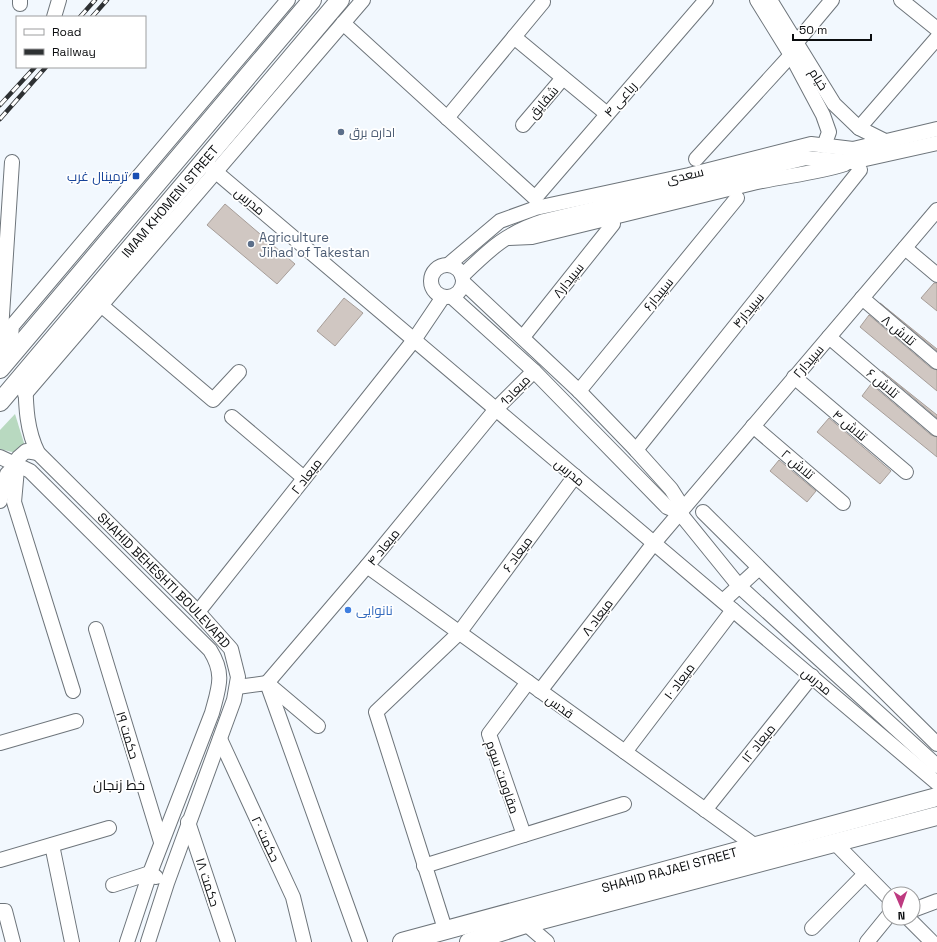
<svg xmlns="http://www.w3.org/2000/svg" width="937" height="942" font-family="'Space Grotesk',Cairo,sans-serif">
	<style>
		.green { fill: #b8d9c0 }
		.building { fill: #d0c7c2; stroke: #a79e99 }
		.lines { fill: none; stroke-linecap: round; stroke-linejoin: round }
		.minor-casing { stroke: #6e757b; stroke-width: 16 }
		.major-casing { stroke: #6e757b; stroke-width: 20 }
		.minor { stroke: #fff; stroke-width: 14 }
		.major { stroke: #fff; stroke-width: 18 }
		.rail-casing { stroke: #2e3133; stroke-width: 4.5 }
		.rail { stroke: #fff; stroke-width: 3; stroke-dasharray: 9; stroke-linecap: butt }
		.service-dot { fill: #5c6f8a; stroke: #fff; stroke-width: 1.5 }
		.transit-dot { fill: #1a4fb4; stroke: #fff; stroke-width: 1.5 }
		.shop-dot { fill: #3f7fe0; stroke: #fff; stroke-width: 1.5 }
		.labels { text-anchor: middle; stroke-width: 3.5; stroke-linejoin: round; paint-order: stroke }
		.street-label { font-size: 13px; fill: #0b0d0f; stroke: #fff }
		.service-label { font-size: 13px; fill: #4e5e75; stroke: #fff; text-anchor: start }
		.transit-label { font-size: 13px; fill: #164399; stroke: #fff; text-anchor: end }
		.shop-label { font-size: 13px; fill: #366cbe; stroke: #fff; text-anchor: start }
		.neighbourhood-label { font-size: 14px; fill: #0b0d0f; stroke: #fff }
	</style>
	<rect width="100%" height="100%" fill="#f2f8fe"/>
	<!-- green -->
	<path class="green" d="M15,414L28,456L0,449V430Z"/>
	<!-- building -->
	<path class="building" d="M225,204L295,264L277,284L207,225Z
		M934,283H937V311L921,298Z
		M344,298L363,313L335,346L317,331Z
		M880,303L937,349V351Z
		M869,315L931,368L937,370V391L860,327Z
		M882,371L937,415V418Z
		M871,384L931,435L937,437V457L862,396Z
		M829,418L891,471L880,484L817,432Z
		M779,460L816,491L807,502L770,471Z"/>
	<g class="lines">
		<!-- minor casing -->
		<g class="minor-casing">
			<g id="minor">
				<path d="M757,0L791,55L823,115L829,132L824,146"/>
				<path d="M770,0L834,104L859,128L885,141"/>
				<path d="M901,0L937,29"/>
				<path d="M20,4V0"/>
				<path d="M54,17L59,0"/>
				<path d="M343,23L535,198L706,0"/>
				<path d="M514,37L607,114"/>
				<path d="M796,43L832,0"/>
				<path d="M447,118L543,2"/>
				<path d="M523,125L563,78"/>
				<path d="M859,128L937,38"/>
				<path d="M696,159L791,55"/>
				<path d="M203,161L937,783"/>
				<path d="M509,238L532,237L749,184C781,176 814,174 845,164"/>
				<path d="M905,248L937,275"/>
				<path d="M448,265L500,221L536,208L689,175L811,144L853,149L937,129"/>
				<circle cx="447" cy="281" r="16"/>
				<path d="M462,276C490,249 506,233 544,221L806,158L852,162L937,143"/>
				<path d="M463,282L579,391L636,450L671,489L678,500L679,512"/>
				<path d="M452,297L534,371L667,507L679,512L739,586L937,766"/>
				<path d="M862,298L937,362"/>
				<path d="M95,300L213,400L239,372"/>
				<path d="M523,337L613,224"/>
				<path d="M829,337L937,429"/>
				<path d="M9,358L12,326L288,0"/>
				<path d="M9,358L0,346L12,162"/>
				<path id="s1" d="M25,373C26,400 25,427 38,453L198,612L231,649L238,677L234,700L167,883L148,942"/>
				<path d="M794,377L906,472"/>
				<path d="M579,391L737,198"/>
				<path d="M25,394L363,0"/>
				<path d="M232,417L304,478"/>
				<path d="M753,426L843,503"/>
				<path d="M636,450L860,170"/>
				<path d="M38,453L26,451L18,458L14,502L73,691"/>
				<path d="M0,457L30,471L210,650C225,674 219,687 212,713L150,873L127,942"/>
				<path d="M0,501L7,474L17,464"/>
				<path d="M703,512L937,744"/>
				<path d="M367,566L754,845"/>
				<path d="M723,601L759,568"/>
				<path d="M198,612L414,340L443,297"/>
				<path d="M96,629L161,842"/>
				<path d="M237,687L267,683L360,942"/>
				<path d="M540,691L654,543L937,210"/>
				<path d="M318,726L267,683L367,566L496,409L534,371"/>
				<path d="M220,739L293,897L304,942"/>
				<path d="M0,743L76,721"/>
				<path d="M625,752L733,610"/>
				<path d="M705,810L812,676"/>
				<path d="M188,822L228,942"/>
				<path d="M524,835L489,734L528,682"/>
				<path d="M834,842L889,898"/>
				<path d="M52,845L72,942"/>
				<path d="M0,860L109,828"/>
				<path d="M424,866L624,804"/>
				<path d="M113,885L150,873L156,877"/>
				<path d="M913,910L937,901"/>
				<path d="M0,911H5L13,942"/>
				<path d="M908,918L932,942"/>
				<path d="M526,924L547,942"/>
				<path d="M812,928L865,874"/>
				<path d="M445,929L376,712L459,633L575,476"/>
				<path d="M867,942L889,915"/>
			</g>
		</g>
		<!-- major casing -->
		<g class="major-casing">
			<g id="major">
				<path d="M0,369L312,0"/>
				<path id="s2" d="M0,402L340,0"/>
				<path id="s3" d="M402,942L937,797"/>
				<path d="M469,942L526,924L937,816"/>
			</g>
		</g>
		<!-- minor -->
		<use href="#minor" class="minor"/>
		<!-- major -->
		<use href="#major" class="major"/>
		<!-- rail casing -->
		<g class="rail-casing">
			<path id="rail" d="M80,17L95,0
				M92,17L107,0
				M0,105L35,67
				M0,119L46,67"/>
		</g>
		<!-- rail -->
		<use href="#rail" class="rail"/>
	</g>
	<!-- markers -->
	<g class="service-dot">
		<circle cx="341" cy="132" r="4"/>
		<circle cx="251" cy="244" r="4"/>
	</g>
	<rect class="transit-dot" x="132" y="172" width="8" height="8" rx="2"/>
	<circle class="shop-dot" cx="348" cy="610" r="4"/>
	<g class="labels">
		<!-- street labels -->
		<g class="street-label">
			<text transform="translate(819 79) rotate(58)" y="5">خیام</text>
			<text transform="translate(620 99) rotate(-49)" y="5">رباعی ۴</text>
			<text transform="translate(543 102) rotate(-50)" y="5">شقایق</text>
			<text transform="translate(685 175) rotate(-13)" y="5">سعدی</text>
			<text dy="5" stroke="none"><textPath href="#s2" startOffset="263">IMAM KHOMENI STREET</textPath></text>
			<text transform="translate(250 201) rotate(40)" y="5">مدرس</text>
			<text transform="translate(568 280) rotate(-51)" y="5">سپیدار۸</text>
			<text transform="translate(658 294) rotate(-51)" y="5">سپیدار۶</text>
			<text transform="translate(748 310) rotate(-51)" y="5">سپیدار۴</text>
			<text transform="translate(899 330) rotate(40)" y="5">تلاش ۸</text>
			<text transform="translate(808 361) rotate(-49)" y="5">سپیدار۲</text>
			<text transform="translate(883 383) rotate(40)" y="5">تلاش ۶</text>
			<text transform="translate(515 390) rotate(-46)" y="5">میعاد1</text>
			<text transform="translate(850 425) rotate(40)" y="5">تلاش ۴</text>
			<text transform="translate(798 464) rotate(40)" y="5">تلاش ۲</text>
			<text transform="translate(570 472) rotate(40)" y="5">مدرس</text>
			<text transform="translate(306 476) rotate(-52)" y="5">میعاد ۲</text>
			<text transform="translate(383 547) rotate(-51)" y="5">میعاد ۴</text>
			<text transform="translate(517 554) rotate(-54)" y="5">میعاد ۶</text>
			<text dy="5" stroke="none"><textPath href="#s1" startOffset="261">SHAHID BEHESHTI BOULEVARD</textPath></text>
			<text transform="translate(597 617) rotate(-53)" y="5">میعاد ۸</text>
			<text transform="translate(679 681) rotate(-53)" y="5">میعاد ۱۰</text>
			<text transform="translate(817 681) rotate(40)" y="5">مدرس</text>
			<text transform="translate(560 706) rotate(36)" y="5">قدس</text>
			<text transform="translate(128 735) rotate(73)" y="5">حکمت ۱۹</text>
			<text transform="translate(758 743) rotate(-51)" y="5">میعاد ۱۲</text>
			<text transform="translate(503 777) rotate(71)" y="5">مقاومت سوم</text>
			<text transform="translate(266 839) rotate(65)" y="5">حکمت ۲۰</text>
			<text dy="5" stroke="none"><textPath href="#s3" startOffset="277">SHAHID RAJAEI STREET</textPath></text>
			<text transform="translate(208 882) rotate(72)" y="5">حکمت ۱۸</text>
		</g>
		<!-- service labels -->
		<g class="service-label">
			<text x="349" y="137">اداره برق</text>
			<text x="259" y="242">Agriculture<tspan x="259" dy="15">Jihad of Takestan</tspan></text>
		</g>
		<!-- transit labels -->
		<g class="transit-label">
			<text x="128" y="181">ترمینال غرب</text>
		</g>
		<!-- shop labels -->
		<g class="shop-label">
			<text x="356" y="615">نانوایی</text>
		</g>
		<!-- neighbourhood labels -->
		<g class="neighbourhood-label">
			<text x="119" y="790">خط زنجان</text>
		</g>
	</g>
	<!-- legend -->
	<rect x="16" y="16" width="130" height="52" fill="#ffffff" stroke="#9d9e9f"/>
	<rect x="24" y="29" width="20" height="6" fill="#ffffff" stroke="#9d9e9f"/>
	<text x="52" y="36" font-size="12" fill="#0b0d0f">Road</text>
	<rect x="24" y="49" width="20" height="6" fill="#2e3133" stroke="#9d9e9f"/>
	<text x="52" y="56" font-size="12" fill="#0b0d0f">Railway</text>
	<!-- north arrow -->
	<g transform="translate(901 906) rotate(178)"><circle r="19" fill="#ffffff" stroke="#9d9e9f"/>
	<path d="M0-3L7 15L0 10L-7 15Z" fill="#be3a80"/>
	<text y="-6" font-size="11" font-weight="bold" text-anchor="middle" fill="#0b0d0f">N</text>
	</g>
	<!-- scale -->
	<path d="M793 34v6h78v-6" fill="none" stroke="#0b0d0f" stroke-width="2"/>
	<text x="799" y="34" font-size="12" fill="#0b0d0f" stroke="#ffffff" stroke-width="3" paint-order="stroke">50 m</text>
</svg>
